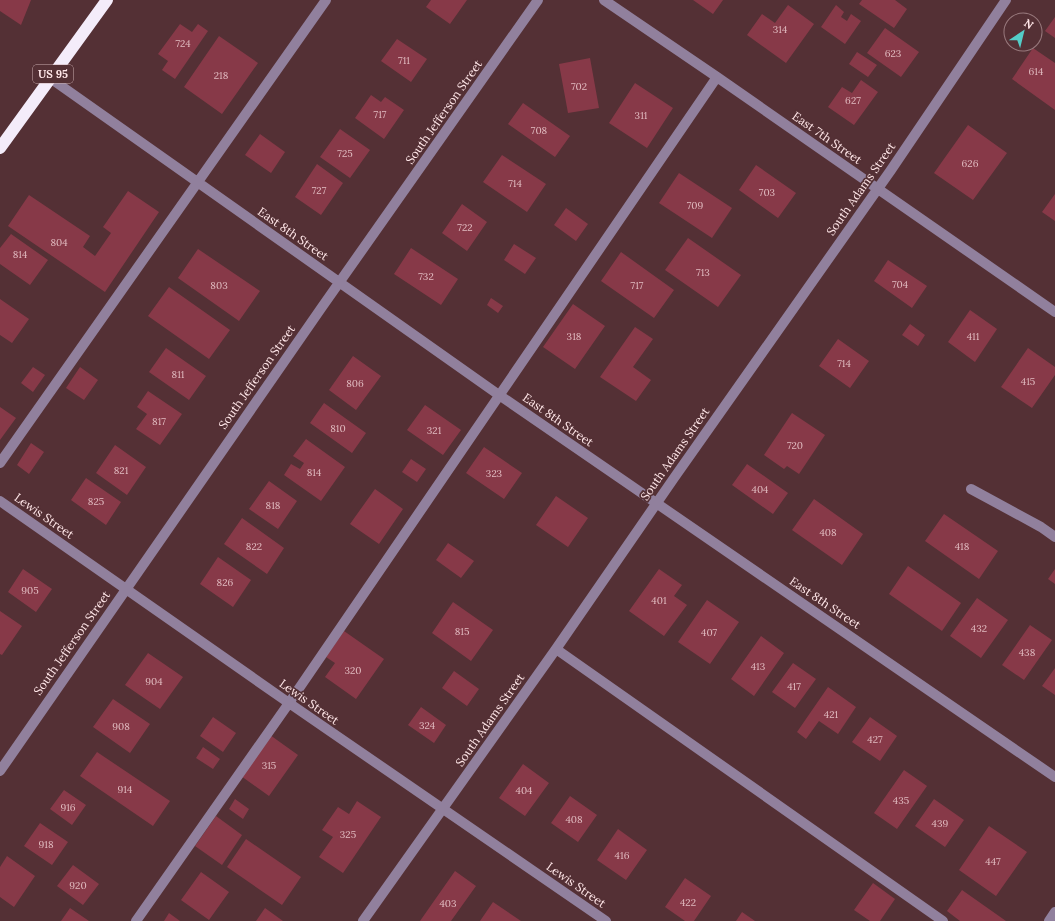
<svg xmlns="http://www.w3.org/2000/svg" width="1055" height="921" font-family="Lora,serif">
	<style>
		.building { fill: #873948 }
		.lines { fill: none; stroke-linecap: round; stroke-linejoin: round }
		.minor { stroke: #91809d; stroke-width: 10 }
		.highway { stroke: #f4ecfa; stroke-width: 12 }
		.labels { text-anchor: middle; stroke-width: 3.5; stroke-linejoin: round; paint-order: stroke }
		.number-label { font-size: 10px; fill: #e1bbc0 }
		.shield { fill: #543035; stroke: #ccafb2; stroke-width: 1 }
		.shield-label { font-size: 11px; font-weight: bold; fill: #ffe6e8 }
		.street-label { font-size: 12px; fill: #ffe6e8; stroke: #543035 }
	</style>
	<rect width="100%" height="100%" fill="#543035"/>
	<!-- building -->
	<path class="building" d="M0,0H31L21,25L0,11Z
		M431,0H467L450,24L426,7Z
		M693,0H723L713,14Z
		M862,0H895L907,9L894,28L859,4Z
		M788,5L814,24L786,63L747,35L762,14L775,23Z
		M836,5L844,12L841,17L847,21L851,14L861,21L845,44L821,27Z
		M1055,17V38L1045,31Z
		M180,24L192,32L198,24L208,31L175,79L162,70L168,61L158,54Z
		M885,28L919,52L901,77L867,53Z
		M219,36L258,63L222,114L184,87Z
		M397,39L427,59L411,82L381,61Z
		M1033,48L1055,63V110L1012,79Z
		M857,52L877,65L868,77L849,64Z
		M590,58L599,108L568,113L559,64Z
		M861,80L878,92L854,125L828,107L842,87L852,93Z
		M635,83L673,108L647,148L609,123Z
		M371,95L381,102L385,97L404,110L384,139L355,118Z
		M523,103L570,136L555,157L508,124Z
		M968,125L1007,153L973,200L934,173Z
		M340,129L370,150L350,178L320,157Z
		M260,134L285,152L271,173L245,155Z
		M502,155L546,184L527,212L483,182Z
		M317,164L343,183L321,215L295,197Z
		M756,165L796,193L778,218L739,190Z
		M679,173L732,208L712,238L659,203Z
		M128,191L159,212L105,292L8,226L29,195L90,236L83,247L95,256L111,233L103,227Z
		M1055,194V221L1042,212Z
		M462,204L487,222L467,251L442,233Z
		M566,208L588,224L576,241L554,225Z
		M11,234L48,260L30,285L0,264V248Z
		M688,238L741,275L718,307L665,270Z
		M514,244L536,258L525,274L504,260Z
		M411,248L458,279L441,305L394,274Z
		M198,249L260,291L239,321L178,278Z
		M621,252L674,290L654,318L601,281Z
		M888,260L927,286L912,308L874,281Z
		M169,287L230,330L209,359L148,316Z
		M491,298L503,306L498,313L487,305Z
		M0,299L29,319L12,343L0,335Z
		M573,304L605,326L575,369L543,347Z
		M970,310L997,329L975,362L948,342Z
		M910,324L925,335L918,346L902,335Z
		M635,327L653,339L633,367L651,380L636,401L600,377Z
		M838,339L869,361L850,388L819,366Z
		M166,348L206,376L189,400L149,372Z
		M1028,348L1055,367V375L1032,408L1001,387Z
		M353,356L381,376L356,410L329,390Z
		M33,367L45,375L33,392L21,383Z
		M80,367L98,380L84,400L66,388Z
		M148,391L182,414L160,445L136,429L147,414L137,407Z
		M324,403L366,433L352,453L310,423Z
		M425,405L461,430L443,455L407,430Z
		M0,407L16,418L0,440Z
		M792,413L825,435L799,474L787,466L784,469L764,455Z
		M306,439L345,467L321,501L284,475L291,464L300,469L304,463L293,456Z
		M31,443L44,452L29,474L17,465Z
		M115,445L146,467L127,495L96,473Z
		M484,447L522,473L504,499L466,473Z
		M411,459L426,469L417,482L402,472Z
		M747,464L788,493L773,514L732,485Z
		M86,478L121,502L106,525L71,500Z
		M269,481L297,501L278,529L249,509Z
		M375,489L403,509L379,544L350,524Z
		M556,496L588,518L568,547L536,525Z
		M814,499L863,534L842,565L792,530Z
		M944,514L998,551L979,579L925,541Z
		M242,518L284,548L267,574L224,544Z
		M448,543L474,561L461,578L436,560Z
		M218,557L251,580L233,607L200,584Z
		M908,566L961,603L942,631L889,594Z
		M23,569L52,589L36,612L8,592Z
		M659,569L682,585L674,596L687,605L664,636L629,611Z
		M1055,569V584L1048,579Z
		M977,598L1008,620L981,658L950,636Z
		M707,600L739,622L710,664L678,642Z
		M453,602L493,630L471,661L432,633Z
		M0,611L22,626L2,655L0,654Z
		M1030,625L1052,640L1024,680L1002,665Z
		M344,631L384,659L356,699L325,677L335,663L326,657Z
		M761,636L784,653L754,696L731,679Z
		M148,653L183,677L160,709L125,685Z
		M793,663L816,679L795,708L772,692Z
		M1055,668V695L1042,686Z
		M454,671L479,689L467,706L442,688Z
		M828,687L856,707L838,734L819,721L806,739L797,732Z
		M113,699L150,724L130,753L93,727Z
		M421,707L446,725L434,743L408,725Z
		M213,717L236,733L223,752L200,736Z
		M870,717L897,736L880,761L852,742Z
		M270,735L298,755L269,796L241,776Z
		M203,747L220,759L213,769L196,758Z
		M97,752L170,801L153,826L80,776Z
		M523,764L549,783L525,816L499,798Z
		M904,770L927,786L897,829L874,813Z
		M64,790L86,805L72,825L50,809Z
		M570,796L597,815L578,842L551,823Z
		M235,799L249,809L243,819L229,809Z
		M934,799L964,820L945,847L915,826Z
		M357,801L381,817L343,873L319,857L333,837L322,830L338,807L349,814Z
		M216,816L242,835L222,865L195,846Z
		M40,823L68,842L52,865L24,846Z
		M989,826L1027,852L996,896L959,870Z
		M618,829L647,850L626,880L597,860Z
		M246,839L301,877L282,905L227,867Z
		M7,856L35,876L14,907L0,897V867Z
		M73,865L99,884L83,905L57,886Z
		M455,871L476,886L451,921H420Z
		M201,872L229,892L209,920L181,900Z
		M685,878L711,896L694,921H685L665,907Z
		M873,883L895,899L880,921H870L854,910Z
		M962,890L1006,921H960L947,911Z
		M493,902L521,921H480Z
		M70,908L89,921H61Z
		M265,908L283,921H256Z
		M742,912L755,921H736Z
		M169,913L180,921H164Z"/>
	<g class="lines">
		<!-- minor -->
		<path class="minor" d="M604,0L717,77L1055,312
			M50,78L499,395L1055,777
			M0,463L326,0
			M971,489L1041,527L1055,537
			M0,501L289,703L606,921
			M556,649L943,921
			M0,771L322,307L538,0
			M136,921L289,703L717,77
			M363,921L556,649L674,478L891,170L1006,0
			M1049,921L1055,912"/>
		<!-- highway -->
		<path class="highway" d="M0,148L107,0"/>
	</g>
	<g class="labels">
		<!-- number labels -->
		<g class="number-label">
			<text x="780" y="33">314</text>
			<text x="183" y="47">724</text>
			<text x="893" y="57">623</text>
			<text x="404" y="64">711</text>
			<text x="1036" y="75">614</text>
			<text x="221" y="79">218</text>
			<text x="579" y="90">702</text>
			<text x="853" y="104">627</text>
			<text x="380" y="118">717</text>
			<text x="641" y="119">311</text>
			<text x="539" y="134">708</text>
			<text x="345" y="157">725</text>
			<text x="970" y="167">626</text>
			<text x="515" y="187">714</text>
			<text x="319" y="194">727</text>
			<text x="767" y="196">703</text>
			<text x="695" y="209">709</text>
			<text x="465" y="231">722</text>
			<text x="59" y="246">804</text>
			<text x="20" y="258">814</text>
			<text x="703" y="276">713</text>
			<text x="426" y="280">732</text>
			<text x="900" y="288">704</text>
			<text x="219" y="289">803</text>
			<text x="637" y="289">717</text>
			<text x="574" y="340">318</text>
			<text x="973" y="340">411</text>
			<text x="844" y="367">714</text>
			<text x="178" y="378">811</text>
			<text x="1028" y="385">415</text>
			<text x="355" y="387">806</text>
			<text x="159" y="425">817</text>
			<text x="338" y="432">810</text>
			<text x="434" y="434">321</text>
			<text x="795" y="449">720</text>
			<text x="121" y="474">821</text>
			<text x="314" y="476">814</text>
			<text x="494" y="477">323</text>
			<text x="760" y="493">404</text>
			<text x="96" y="505">825</text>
			<text x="273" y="509">818</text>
			<text x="828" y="536">408</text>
			<text x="254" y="550">822</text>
			<text x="962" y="550">418</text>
			<text x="225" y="586">826</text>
			<text x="30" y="594">905</text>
			<text x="659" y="604">401</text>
			<text x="979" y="632">432</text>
			<text x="462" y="635">815</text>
			<text x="709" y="636">407</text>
			<text x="1027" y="656">438</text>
			<text x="758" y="670">413</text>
			<text x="353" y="674">320</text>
			<text x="154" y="685">904</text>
			<text x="794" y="690">417</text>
			<text x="831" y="718">421</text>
			<text x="427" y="729">324</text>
			<text x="121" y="730">908</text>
			<text x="875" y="743">427</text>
			<text x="269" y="769">315</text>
			<text x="125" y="793">914</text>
			<text x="524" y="794">404</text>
			<text x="901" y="804">435</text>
			<text x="68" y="811">916</text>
			<text x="574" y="823">408</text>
			<text x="940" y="827">439</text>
			<text x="348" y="838">325</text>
			<text x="46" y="848">918</text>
			<text x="622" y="859">416</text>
			<text x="993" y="865">447</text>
			<text x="78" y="889">920</text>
			<text x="688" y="906">422</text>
			<text x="448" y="907">403</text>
		</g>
		<!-- shield labels -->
		<rect class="shield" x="33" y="65" width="40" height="18" rx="3"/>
		<g class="shield-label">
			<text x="53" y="78">US 95</text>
		</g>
		<!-- street labels -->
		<g class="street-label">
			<text transform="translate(444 112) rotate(-55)" y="4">South Jefferson Street</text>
			<text transform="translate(827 138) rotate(35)" y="4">East 7th Street</text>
			<text transform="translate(861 189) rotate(-55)" y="4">South Adams Street</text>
			<text transform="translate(293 234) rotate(35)" y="4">East 8th Street</text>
			<text transform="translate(257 377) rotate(-55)" y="4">South Jefferson Street</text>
			<text transform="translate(558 420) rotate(35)" y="4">East 8th Street</text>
			<text transform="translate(675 454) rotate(-55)" y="4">South Adams Street</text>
			<text transform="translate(44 516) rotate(35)" y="4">Lewis Street</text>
			<text transform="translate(825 603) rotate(34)" y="4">East 8th Street</text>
			<text transform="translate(72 643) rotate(-55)" y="4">South Jefferson Street</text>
			<text transform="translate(309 702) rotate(35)" y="4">Lewis Street</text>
			<text transform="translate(490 720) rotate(-55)" y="4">South Adams Street</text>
			<text transform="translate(576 885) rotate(35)" y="4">Lewis Street</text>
		</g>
	</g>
	<!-- north arrow -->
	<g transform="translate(1023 32) rotate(35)"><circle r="19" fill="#543035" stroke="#98797d"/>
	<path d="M0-3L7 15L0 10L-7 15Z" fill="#54cdc8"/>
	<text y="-6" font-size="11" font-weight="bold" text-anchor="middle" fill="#ffe6e8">N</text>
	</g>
</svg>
